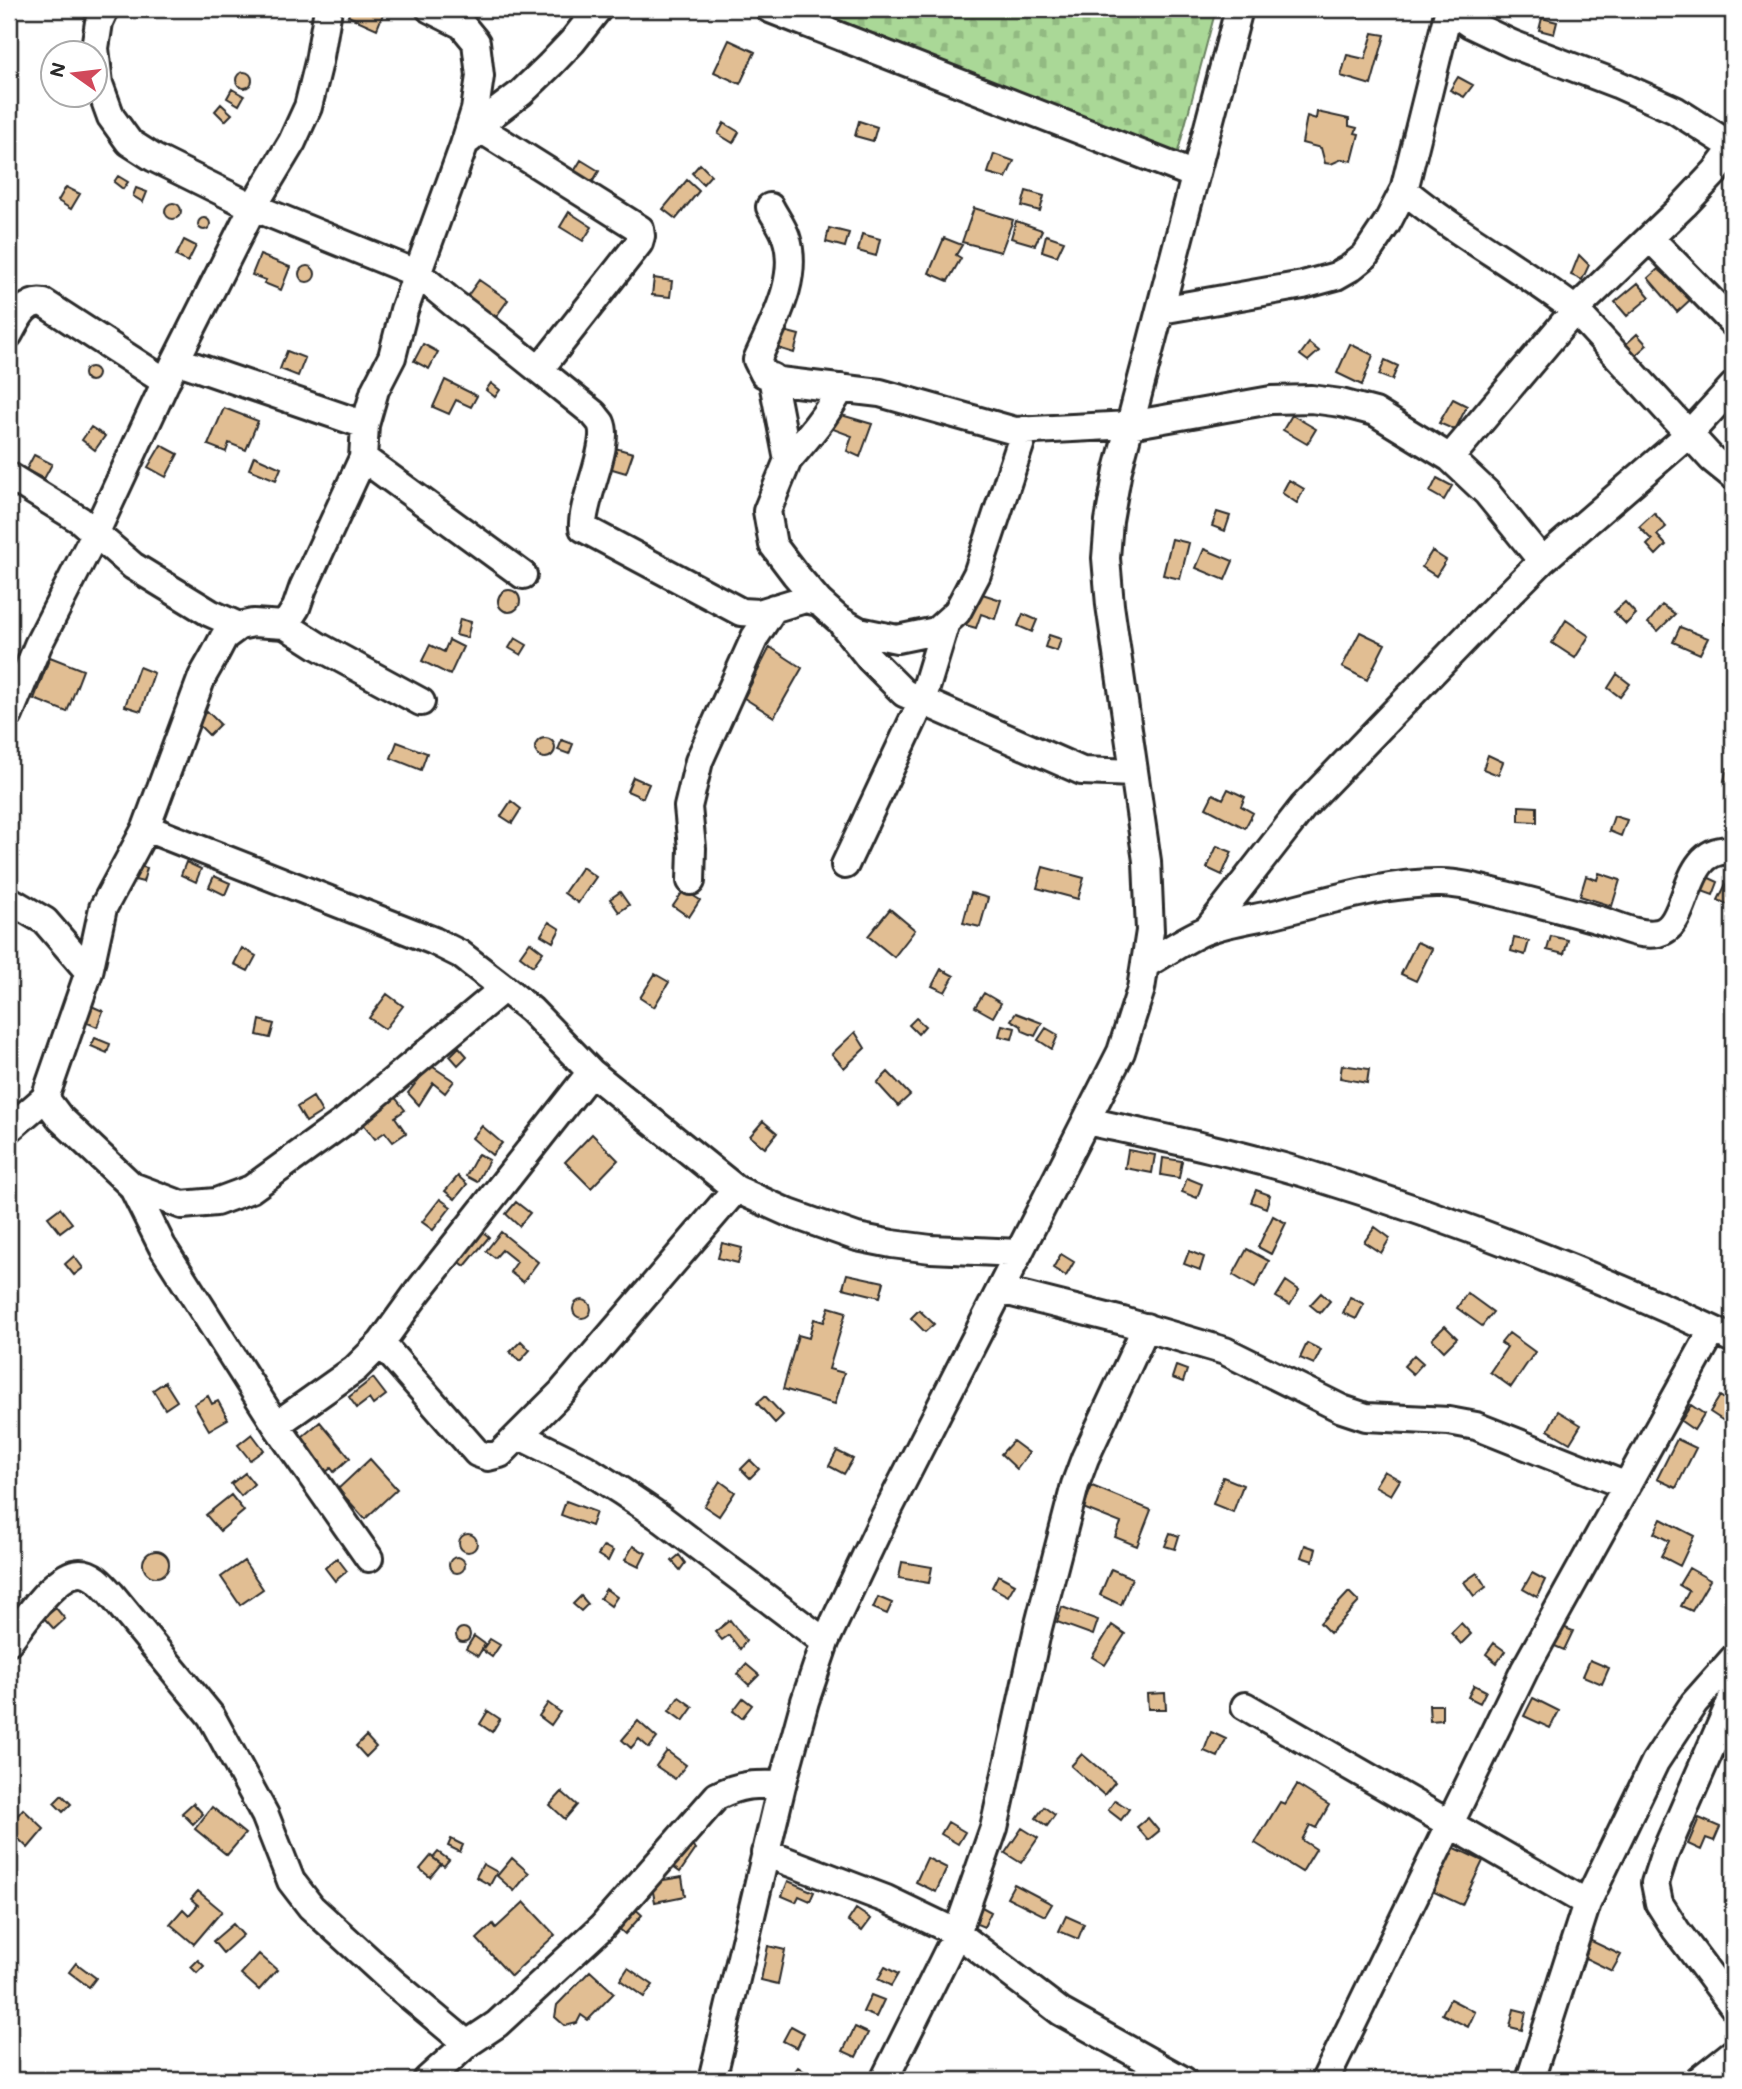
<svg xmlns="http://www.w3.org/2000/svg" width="1742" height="2089" font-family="Mali,sans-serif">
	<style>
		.cemetery { fill: url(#cemetery-stones); stroke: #6a8261; stroke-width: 2 }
		.building { fill: #e1be93; stroke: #2b2b2b; stroke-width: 2 }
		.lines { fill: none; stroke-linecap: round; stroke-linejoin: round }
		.minor-casing { stroke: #2b2b2b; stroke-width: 32 }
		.minor { stroke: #fff; stroke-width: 26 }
	</style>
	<defs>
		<pattern id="cemetery-stones" width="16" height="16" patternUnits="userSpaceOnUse" patternTransform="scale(1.75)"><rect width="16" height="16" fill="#aad897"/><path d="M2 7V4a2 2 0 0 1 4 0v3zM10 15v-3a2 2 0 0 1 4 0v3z" fill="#92ba82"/></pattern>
	</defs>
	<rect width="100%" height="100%" fill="#fff"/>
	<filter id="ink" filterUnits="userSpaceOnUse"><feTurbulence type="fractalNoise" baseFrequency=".0143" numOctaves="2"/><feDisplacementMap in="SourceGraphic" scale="14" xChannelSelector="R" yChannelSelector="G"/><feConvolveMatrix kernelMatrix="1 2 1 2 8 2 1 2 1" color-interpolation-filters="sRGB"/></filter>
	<g filter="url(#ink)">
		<!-- cemetery -->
		<path class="cemetery" d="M812,9H1216L1177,155Z"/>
		<!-- building -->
		<path class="building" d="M351,9H370L383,14L377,29L348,16Z
			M1542,18L1557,22L1554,34L1539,30Z
			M1373,33L1385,35L1371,85L1341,76L1347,55L1365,59Z
			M729,40L755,52L740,84L714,72Z
			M236 80a8 8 0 1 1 16 0a8 8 0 1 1-16 0Z
			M1458,77L1473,85L1464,97L1450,90Z
			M232,89L244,96L239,105L227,98Z
			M221,104L232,114L225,121L215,111Z
			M1317,112L1349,119V126L1357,128L1355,133L1359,134L1352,161L1342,159L1331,164L1325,163L1321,148L1302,143L1307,116L1316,119Z
			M859,121L877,127L873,141L855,136Z
			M724,123L739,132L733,143L718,134Z
			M994,154L1014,161L1006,178L988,173Z
			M581,160L599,171L590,186L572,175Z
			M700,164L711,175L703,184L692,173Z
			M118,176L128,182L123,189L114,182Z
			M687,180L699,191L676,219L663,209Z
			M66,187L80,194L71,209L58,201Z
			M136,188L147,192L143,202L133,196Z
			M1026,191L1044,196L1040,211L1022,206Z
			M165 211a8 8 0 1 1 16 0a8 8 0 1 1-16 0Z
			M974,208L1013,220L1001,252L962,242Z
			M569,212L592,227L583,241L560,227Z
			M198 224a6 6 0 1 1 12 0a6 6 0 1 1-12 0Z
			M1016,221L1042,230L1035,245L1011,238Z
			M829,228L849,233L845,247L826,242Z
			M862,234L880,239L876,256L858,251Z
			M1046,235L1064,241L1057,256L1042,251Z
			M944,238L962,245L956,255L961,258L948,281L929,273Z
			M184,240L196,246L188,262L176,256Z
			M260,255L290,267L281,290L264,283L266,280L252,275Z
			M1579,255L1589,265L1582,280L1571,275Z
			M299 274a8 8 0 1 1 16 0a8 8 0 1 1-16 0Z
			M1658,269L1669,278L1676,270L1686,282L1678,288L1690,300L1677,312L1648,278Z
			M654,278L672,281L670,297L652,295Z
			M479,280L508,300L495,318L466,298Z
			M1638,283L1650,297L1627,316L1615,302Z
			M784,331L799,335L794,353L778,348Z
			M1637,334L1647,345L1636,355L1626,344Z
			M1309,343L1319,351L1308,361L1300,355Z
			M423,344L438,352L429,369L414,361Z
			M1350,344L1373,355L1362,385L1337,373Z
			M287,351L305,358L298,376L280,369Z
			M1385,360L1398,366L1392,380L1379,375Z
			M84 374a7 7 0 1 1 14 0a7 7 0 1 1-14 0Z
			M445,380L477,396L471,407L456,400L449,414L433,407Z
			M491,383L500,390L495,397L486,390Z
			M1453,399L1467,406L1455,430L1439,423Z
			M224,408L258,421L246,450L229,443L226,452L208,445Z
			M838,414L872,424L860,457L847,451L852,436L833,429Z
			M1292,415L1316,429L1307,444L1283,430Z
			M91,427L105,436L95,450L82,440Z
			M161,445L178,454L166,477L148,467Z
			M615,448L633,453L626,473L609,468Z
			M34,455L52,464L44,479L26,470Z
			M254,456L281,468L276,480L249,469Z
			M1437,478L1452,486L1444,500L1430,492Z
			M1289,480L1304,489L1297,503L1282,493Z
			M1217,512L1230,516L1225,531L1212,526Z
			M1654,513L1666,527L1657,535L1666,545L1656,555L1647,545L1652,540L1639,527Z
			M9,516L16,521L9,531Z
			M1172,539L1189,543L1180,579L1163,575Z
			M1204,549L1233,561L1225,580L1196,568Z
			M1432,551L1446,560L1436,576L1422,567Z
			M498 601a11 11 0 1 1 22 0a11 11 0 1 1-22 0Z
			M973,591L1001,600L995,619L981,614L976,628L962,624Z
			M1733,594V626L1725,624Z
			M1625,602L1636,614L1626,624L1614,612Z
			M1662,605L1675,614L1658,631L1648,623Z
			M1023,614L1037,620L1032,632L1018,626Z
			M460,619L471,622L467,638L456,635Z
			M1566,620L1589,636L1575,658L1552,643Z
			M1680,627L1708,638L1700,654L1673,642Z
			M1360,632L1385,644L1367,680L1342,667Z
			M1049,635L1061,639L1057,651L1045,647Z
			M515,638L527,645L521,655L509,648Z
			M449,640L463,647L450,675L422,661L430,645L444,652Z
			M770,647L802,668L774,717L744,698Z
			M50,657L83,670L67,712L34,699Z
			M139,667L154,673L141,711L125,706Z
			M1617,674L1630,684L1620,697L1608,688Z
			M207,711L220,724L209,735L196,722Z
			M1731,731L1733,732V750L1727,748Z
			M535 748a10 10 0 1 1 20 0a10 10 0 1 1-20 0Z
			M562,740L573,744L569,754L558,750Z
			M397,742L427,753L421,770L391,758Z
			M1488,755L1503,762L1498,775L1483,769Z
			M1727,768L1733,770V784L1724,781Z
			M633,777L649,784L643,798L627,791Z
			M1228,789L1245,797L1241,806L1253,813L1245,828L1206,808L1213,794L1223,799Z
			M511,801L521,809L512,823L501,816Z
			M1519,806L1537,807V822L1519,821Z
			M1614,816L1627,820L1621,836L1609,831Z
			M1217,846L1232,852L1222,875L1207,868Z
			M186,862L201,869L196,882L181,875Z
			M134,865L147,868L143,882L131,879Z
			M582,867L596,877L578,903L564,893Z
			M1043,867L1084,878L1078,899L1037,888Z
			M1599,873L1620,880L1612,906L1580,896L1586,876L1597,880Z
			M214,876L230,883L225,895L209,887Z
			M1705,876L1718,882L1713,895L1699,890Z
			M1726,884L1733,888V907L1718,900Z
			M684,890L700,900L689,917L673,906Z
			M620,892L629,905L619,912L610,899Z
			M971,893L988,898L980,927L963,923Z
			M890,909L915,930L894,957L868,936Z
			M549,922L560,929L553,942L541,935Z
			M1551,936L1568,940L1564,954L1547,950Z
			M1514,938L1529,941L1525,955L1511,951Z
			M530,942L543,952L533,966L520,956Z
			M1417,942L1432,949L1416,981L1401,974Z
			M242,948L256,956L248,971L234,964Z
			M941,969L954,976L945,992L932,986Z
			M655,974L669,982L654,1007L640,998Z
			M984,993L1001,1003L993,1017L975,1007Z
			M387,994L403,1006L385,1029L369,1018Z
			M89,1005L103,1011L97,1027L83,1021Z
			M1016,1013L1042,1023L1035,1036L1023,1031L1021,1026L1011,1020Z
			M916,1018L925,1026L918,1034L909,1025Z
			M260,1020L274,1024L270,1038L257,1035Z
			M1002,1025L1015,1028L1012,1039L999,1036Z
			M1046,1028L1058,1035L1052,1049L1038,1040Z
			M855,1032L865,1048L844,1068L832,1054Z
			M95,1038L110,1044L107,1053L91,1046Z
			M459,1047L467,1056L458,1065L450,1056Z
			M430,1065L454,1081L445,1093L433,1083L419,1105L408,1093Z
			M1342,1065L1369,1069L1367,1083L1340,1078Z
			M888,1072L910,1095L898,1106L877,1083Z
			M394,1096L405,1110L395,1117L406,1133L393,1142L385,1132L375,1139L361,1121Z
			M313,1097L322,1112L306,1122L297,1107Z
			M763,1121L777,1133L765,1148L750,1136Z
			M482,1126L502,1143L492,1155L472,1138Z
			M592,1134L618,1160L591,1188L565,1162Z
			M1128,1150L1155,1155L1152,1173L1125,1168Z
			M478,1154L489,1160L477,1182L466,1176Z
			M1163,1158L1182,1161L1179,1178L1161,1175Z
			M458,1176L467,1184L455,1199L445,1191Z
			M1187,1178L1202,1184L1197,1198L1182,1192Z
			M1256,1190L1270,1195L1266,1208L1251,1202Z
			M440,1199L451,1207L433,1230L422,1222Z
			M516,1202L530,1213L519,1226L506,1214Z
			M60,1208L72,1223L60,1232L48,1217Z
			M1273,1216L1286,1223L1271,1254L1258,1247Z
			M476,1226L489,1237L465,1266L452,1256Z
			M1375,1227L1390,1238L1381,1253L1364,1242Z
			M501,1232L538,1262L523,1282L510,1272L517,1262L502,1250L495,1258L486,1251Z
			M722,1243L742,1248L738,1263L718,1258Z
			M1247,1249L1269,1261L1255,1288L1233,1275Z
			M1189,1251L1204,1257L1200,1270L1184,1264Z
			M1061,1254L1074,1262L1066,1276L1053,1268Z
			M74,1256L83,1268L74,1275L65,1264Z
			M847,1274L884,1282L880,1297L843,1288Z
			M1286,1281L1299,1290L1290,1305L1276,1297Z
			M1321,1293L1330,1301L1320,1313L1310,1305Z
			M1467,1293L1493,1312L1482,1326L1457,1308Z
			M1350,1297L1364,1304L1356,1319L1343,1313Z
			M573 1309a9 9 0 1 1 18 0a9 9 0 1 1-18 0Z
			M829,1307L846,1312L829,1369L844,1373L835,1404L783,1389L798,1335L809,1338L814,1319L824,1322Z
			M919,1310L934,1324L925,1332L911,1318Z
			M1445,1326L1457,1338L1444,1351L1432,1339Z
			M1509,1333L1535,1352L1511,1387L1490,1372L1507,1347L1501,1343Z
			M521,1341L530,1350L520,1361L510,1352Z
			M1307,1343L1321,1350L1314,1364L1300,1358Z
			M1414,1355L1423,1363L1413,1374L1404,1366Z
			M1176,1366L1187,1370L1183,1382L1172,1378Z
			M373,1378L386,1395L373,1405L369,1399L357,1408L349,1397Z
			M165,1382L177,1401L165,1409L153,1390Z
			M208,1396L212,1404L218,1401L228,1419L209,1430L194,1404Z
			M765,1396L783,1415L775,1423L757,1403Z
			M1720,1396L1733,1405V1427L1710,1412Z
			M1691,1405L1704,1414L1694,1430L1681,1421Z
			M1558,1411L1581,1425L1570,1443L1548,1430Z
			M320,1422L350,1458L334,1472L331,1468L325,1473L297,1441Z
			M252,1434L264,1450L250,1460L238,1445Z
			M1677,1439L1696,1448L1676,1488L1657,1479Z
			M1013,1441L1029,1453L1017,1469L1001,1454Z
			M837,1451L853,1459L844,1474L829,1466Z
			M370,1459L397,1489L365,1519L338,1489Z
			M750,1460L759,1469L750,1478L741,1469Z
			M1384,1471L1400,1480L1391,1495L1375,1486Z
			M245,1473L254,1484L241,1496L231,1484Z
			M1223,1477L1243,1485L1233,1512L1213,1504Z
			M720,1481L735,1492L719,1516L704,1506Z
			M1092,1486L1151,1510L1137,1546L1115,1537L1121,1523L1083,1508Z
			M231,1495L244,1511L220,1531L206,1515Z
			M566,1501L596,1512L591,1526L561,1515Z
			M1661,1519L1694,1536L1680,1566L1661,1556L1669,1541L1654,1533Z
			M1170,1533L1179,1536L1175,1549L1165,1546Z
			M459 1543a9 9 0 1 1 18 0a9 9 0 1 1-18 0Z
			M1305,1545L1316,1549L1313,1561L1301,1557Z
			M604,1546L613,1551L608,1561L598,1555Z
			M633,1546L646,1553L639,1567L625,1560Z
			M143 1564a13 13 0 1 1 26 0a13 13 0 1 1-26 0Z
			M679,1555L685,1563L680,1570L672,1561Z
			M449 1565a8 8 0 1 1 16 0a8 8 0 1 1-16 0Z
			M337,1558L347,1571L335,1581L325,1568Z
			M244,1561L263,1589L240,1605L221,1577Z
			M902,1562L932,1567L929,1583L899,1578Z
			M1689,1568L1710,1580L1692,1611L1681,1606L1689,1591L1679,1585Z
			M1111,1569L1132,1578L1121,1605L1100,1595Z
			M1477,1573L1486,1587L1474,1596L1464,1582Z
			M1532,1573L1545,1580L1537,1597L1523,1589Z
			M998,1575L1015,1584L1008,1596L992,1587Z
			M606,1589L617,1597L611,1606L600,1598Z
			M1349,1592L1359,1602L1330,1633L1320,1623Z
			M581,1596L588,1604L581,1611L573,1604Z
			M878,1597L892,1603L887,1614L873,1608Z
			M1062,1607L1098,1620L1093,1635L1057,1622Z
			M56,1608L65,1619L54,1629L44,1618Z
			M730,1620L746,1641L740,1649L729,1635L722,1640L715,1632Z
			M1461,1623L1471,1634L1461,1644L1451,1633Z
			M1112,1625L1125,1634L1105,1665L1092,1657Z
			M1558,1625L1573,1631L1564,1650L1550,1644Z
			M456 1635a7 7 0 1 1 14 0a7 7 0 1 1-14 0Z
			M474,1636L485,1644L478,1656L466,1649Z
			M490,1639L500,1645L492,1657L482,1650Z
			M1494,1643L1505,1651L1497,1663L1486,1654Z
			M1590,1660L1609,1668L1602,1684L1583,1676Z
			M746,1664L759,1675L749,1685L737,1674Z
			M1474,1685L1486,1691L1480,1703L1468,1697Z
			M1165,1693L1166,1709H1148L1147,1694Z
			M679,1697L693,1707L683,1721L669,1711Z
			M743,1698L752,1705L742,1718L733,1711Z
			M1533,1698L1559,1711L1550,1728L1524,1716Z
			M548,1703L560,1712L551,1725L539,1716Z
			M1429,1705H1442V1720L1430,1721Z
			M488,1711L500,1719L492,1732L480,1724Z
			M638,1721L657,1738L649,1748L639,1739L631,1748L622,1740Z
			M1211,1732L1226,1739L1218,1757L1204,1751Z
			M366,1736L376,1747L366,1757L356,1746Z
			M667,1751L686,1765L675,1779L656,1766Z
			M1082,1754L1115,1782L1104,1795L1071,1766Z
			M1297,1785L1329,1805L1316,1828L1310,1825L1302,1840L1316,1849L1302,1872L1255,1843L1280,1802L1285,1804Z
			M562,1792L577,1805L565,1819L550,1805Z
			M62,1795L71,1804L63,1812L54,1803Z
			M1115,1800L1129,1809L1121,1820L1108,1810Z
			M193,1803L203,1814L193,1824L182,1813Z
			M212,1807L245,1834L227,1855L195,1829Z
			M1044,1807L1055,1815L1047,1826L1036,1818Z
			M23,1809L44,1829L28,1848L9,1830V1825Z
			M1148,1818L1159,1831L1148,1840L1137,1827Z
			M1699,1818L1720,1827L1714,1841L1706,1838L1701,1850L1688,1844Z
			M948,1822L965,1832L958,1844L941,1834Z
			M1022,1828L1038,1838L1021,1863L1005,1853Z
			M451,1839L463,1845L460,1852L448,1846Z
			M686,1842L696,1849L680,1872L670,1865Z
			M1453,1847L1483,1861L1462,1905L1432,1891Z
			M438,1852L449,1860L444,1866L433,1858Z
			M431,1856L441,1864L430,1877L420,1869Z
			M512,1858L529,1873L514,1891L497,1876Z
			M927,1858L947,1868L936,1892L916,1882Z
			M483,1864L497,1872L490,1885L476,1877Z
			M682,1877L685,1896L655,1902L651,1882Z
			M788,1881L814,1892L810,1901L799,1896L796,1902L782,1896Z
			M1014,1884L1052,1904L1045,1916L1007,1897Z
			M198,1891L222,1911L194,1944L170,1924L183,1909L189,1915L198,1905L191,1899Z
			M524,1902L555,1935L511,1976L477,1939L493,1924L496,1928Z
			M632,1906L642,1915L625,1934L615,1925Z
			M980,1906L991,1912L984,1927L972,1922Z
			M856,1909L871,1919L862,1931L848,1921Z
			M1066,1916L1084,1924L1078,1939L1059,1931Z
			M233,1924L243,1935L223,1953L213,1941Z
			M1585,1938L1621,1955L1612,1971L1577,1954Z
			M768,1946L785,1950L778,1984L761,1980Z
			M259,1954L277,1970L259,1990L241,1974Z
			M198,1960L204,1966L197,1973L191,1967Z
			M76,1963L96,1978L89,1987L69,1972Z
			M885,1967L898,1974L891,1986L878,1979Z
			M628,1968L653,1985L644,1997L620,1980Z
			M590,1971L614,1993L588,2020L581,2015L577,2023L565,2026L555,2017L557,2005Z
			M871,1995L884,2000L876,2017L863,2012Z
			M1450,1999L1475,2012L1468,2027L1442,2014Z
			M1514,2009L1526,2012L1522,2030L1510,2027Z
			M791,2026L804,2033L797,2048L783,2041Z
			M855,2027L868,2033L856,2057L843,2051Z
			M798,2067L817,2080H788Z
			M747,2072L757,2080H741Z
			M476,2073L488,2080H472Z"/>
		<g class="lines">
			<!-- minor casing -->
			<g class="minor-casing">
				<path id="minor" d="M105,9L99,22L95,48L99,84L111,117L129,142L154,158L253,207L418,274L453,303L501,339L594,414C596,417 599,420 601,423C611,445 581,502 583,528L741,612L759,613L805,599L819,602
					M770,9L1195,175
					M1448,9L1470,24L1512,44L1617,84L1675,110L1733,147
					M479,128L640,229L641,236L639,243L540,369
					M470,139L488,118L521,93L550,65L572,42L598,9
					M1404,190C1458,235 1520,267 1575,310L1712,459L1733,476
					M770,207C775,217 783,227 786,237C800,278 773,323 757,360L764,374L779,381L880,393L1015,431L1130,425L1271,400L1311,399L1341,403L1375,412L1450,458
					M1650,238L1733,323
					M1161,310L1303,285L1336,276L1350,268L1365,256L1387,223L1404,190L1449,9
					M9,334C17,320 25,299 44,303L166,382
					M176,360L365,425
					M772,377L788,460L767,511L773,545L795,574L819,602L838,619L859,631L897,639L936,631L957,612L977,574L1025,430
					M363,458L523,575
					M788,460C808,437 827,415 841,388
					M9,476L80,520L133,566L210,613L239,626
					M1542,561L1487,493L1450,458L1575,310L1684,205L1715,172L1733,148
					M285,625L318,646L421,702
					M843,625L870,659L904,693L1082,771L1134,773
					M9,715L38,645L95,534L176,360L253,207L292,142L308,107L319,62L328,9
					M146,828L434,941L460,954L504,988L531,1010L591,1072L736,1189L789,1213L857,1237L892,1244L931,1249L1019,1253
					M845,865L922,701L946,622
					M691,881L692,848L688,807L699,761L755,637L774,608
					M9,900L45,921L89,972
					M1207,930L1303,807L1486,617L1542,561L1689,434L1733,386
					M1146,964C1166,953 1186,938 1207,930C1227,922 1252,919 1274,914C1327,901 1386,882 1441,883C1463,883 1487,891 1509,896C1538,903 1567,911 1596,919C1615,924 1638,937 1658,933C1692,926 1680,844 1733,851
					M45,1098L60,1118L132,1186L162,1246L276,1425L369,1558
					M1087,1121C1160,1137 1233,1152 1304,1173C1451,1218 1594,1274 1733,1339
					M9,1129L45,1098L89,972L103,908L146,828L202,677L214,656L224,637L239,626L253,623L285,625L296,608L303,588L363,458L365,425L375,390L392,357L404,310L464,145L475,110L480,76L476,42L462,25L430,9
					M132,1186L182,1205L216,1202L251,1189L345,1121L504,988
					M1000,1290L1123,1321L1225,1351L1342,1409L1366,1417L1449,1421L1476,1426L1627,1486
					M381,1343L477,1453L488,1457L500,1454L562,1392L736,1189
					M276,1425L355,1369L381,1343L417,1293L591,1072
					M520,1436L585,1468L621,1491L658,1516L825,1642
					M9,1641C23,1623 55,1573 80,1573C93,1573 103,1585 111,1594L211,1716L265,1815L291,1881L311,1907L394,1983L467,2044
					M1733,1697L1664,1855L1655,1883L1659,1903L1676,1930L1733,2006
					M1245,1706L1587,1903
					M765,1853L886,1899L957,1933L1061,2012L1183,2080
					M427,2080L467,2044L497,2024L602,1927L717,1796C741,1784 755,1784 782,1785
					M712,2080L782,1785L805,1701L825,1642L880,1526L1121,1052L1141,989L1150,931L1147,861L1110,605L1106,558L1109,521L1118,470L1239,9
					M884,2080L957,1933L994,1828L1038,1628L1075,1485L1085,1458L1146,1327
					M1325,2080L1525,1669L1713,1330
					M1530,2080L1587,1903L1655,1762L1694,1703L1733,1659
					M1699,2080L1733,2053"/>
			</g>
			<!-- minor -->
			<use href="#minor" class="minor"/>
		</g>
	</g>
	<!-- margin -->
	<rect width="1742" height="2089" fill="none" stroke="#fff" stroke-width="35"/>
	<rect x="18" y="18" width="1707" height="2054" fill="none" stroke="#2b2b2b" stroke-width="2.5" filter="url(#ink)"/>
	<!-- north arrow -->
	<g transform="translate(74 74) rotate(284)"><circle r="33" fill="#ffffff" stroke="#aaaaaa" stroke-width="2"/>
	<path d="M0-5L12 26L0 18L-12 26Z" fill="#d1495b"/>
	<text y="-10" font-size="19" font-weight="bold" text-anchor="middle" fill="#2b2b2b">N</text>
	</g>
</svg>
